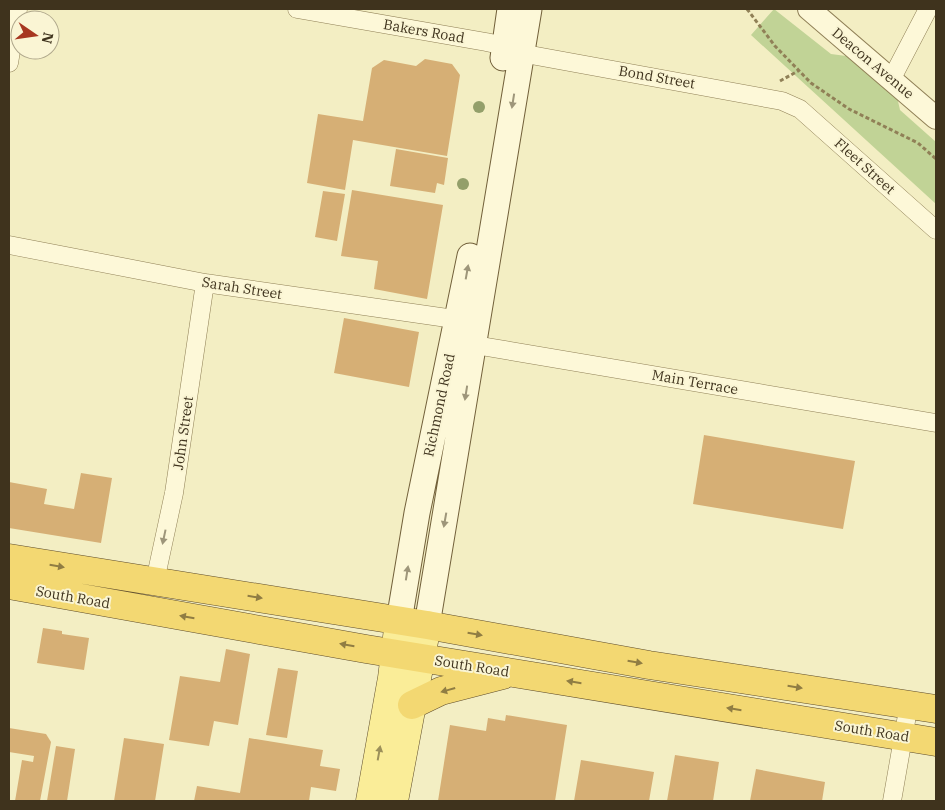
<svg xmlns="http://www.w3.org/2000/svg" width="945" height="810" font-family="'IBM Plex Serif',serif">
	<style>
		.green { fill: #c1d396 }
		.building { fill: #d6af75 }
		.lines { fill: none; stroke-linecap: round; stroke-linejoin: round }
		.minor-casing { stroke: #908057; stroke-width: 19 }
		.tertiary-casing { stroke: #908057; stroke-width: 24 }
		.secondary-casing { stroke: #72603a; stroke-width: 27 }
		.primary-casing { stroke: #5e4c2c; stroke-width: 29 }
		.trunk-casing { stroke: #5e4c2c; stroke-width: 29 }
		.path { stroke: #908057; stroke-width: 3; stroke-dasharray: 4 2.5; stroke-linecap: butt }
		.minor { stroke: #fdf8d8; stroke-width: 18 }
		.tertiary { stroke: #fdf8d8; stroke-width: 22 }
		.secondary { stroke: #fdf8d8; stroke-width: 25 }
		.primary { stroke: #faed98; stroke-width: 28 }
		.trunk { stroke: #f3d872; stroke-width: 28 }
		.tree { fill: #939f6a }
		.oneway { fill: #9e967a }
		.oneway2 { fill: #907d43 }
		.oneway3 { fill: #9c905a }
		.labels { text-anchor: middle; stroke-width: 4; stroke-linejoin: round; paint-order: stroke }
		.street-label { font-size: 14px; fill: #3f331d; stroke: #faf5d4 }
	</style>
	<rect width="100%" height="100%" fill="#f3eec3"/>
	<!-- green -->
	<path class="green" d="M774,9L831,54L846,56L897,97L900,110L936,142V204L751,35Z"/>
	<!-- building -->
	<path class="building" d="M425,59L452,64L460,75L447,156L353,140L345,190L307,183L318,114L363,121L372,68L384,60L416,66Z
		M396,149L448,158L444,185L437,183L435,193L390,186Z
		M352,190L443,205L427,299L374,289L378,261L341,256Z
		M323,191L345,194L337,241L315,237Z
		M344,318L419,332L409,387L334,373Z
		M704,435L855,461L843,529L693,504Z
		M81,473L112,478L101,543L9,528V482L47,489L44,504L74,509Z
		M43,628L62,631V634L89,638L84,670L37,663Z
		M226,649L250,654L238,725L214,721L209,746L169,740L180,676L220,682Z
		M278,668L298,671L287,738L266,735Z
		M506,715L567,725L555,801H438L450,725L486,731L488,718L505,721Z
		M9,728L46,734L51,742L40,801H15L22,760L33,762L34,756L9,752Z
		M124,738L164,744L155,801H114Z
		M249,738L323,750L320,766L340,769L336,791L311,787L309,801H194L197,786L240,793Z
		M56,746L75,749L67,801H47Z
		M675,755L719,762L713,801H667Z
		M581,760L654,772L649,801H574Z
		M756,769L825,782L822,801H750Z"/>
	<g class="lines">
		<!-- minor casing -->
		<g class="minor-casing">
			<path id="minor" d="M297,9L486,42L505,46L520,53L782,101L800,109L936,230
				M9,63L18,9
				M892,78L928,9
				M9,245L205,283L468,321
				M463,343L936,423
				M155,581L174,493L205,283
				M892,801L909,704"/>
		</g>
		<!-- tertiary casing -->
		<g class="tertiary-casing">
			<path id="tertiary" d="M809,9L936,118"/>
		</g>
		<!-- secondary casing -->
		<g class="secondary-casing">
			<path id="secondary" d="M503,58L510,9
				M399,621L417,513L470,256
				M427,625L529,9"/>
		</g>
		<!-- primary casing -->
		<g class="primary-casing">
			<path id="primary" d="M370,801L392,678L399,621
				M394,801L427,625"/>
		</g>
		<!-- trunk casing -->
		<g class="trunk-casing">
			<path id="trunk" d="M9,558L427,625L649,665L936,709
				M9,585L366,649L936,742
				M412,705L441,691L503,675"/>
		</g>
		<!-- path -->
		<path class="path" d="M747,9L775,46L811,83L849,109L918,143L936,159
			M780,81L798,71"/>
		<!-- minor -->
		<use href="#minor" class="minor"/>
		<!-- tertiary -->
		<use href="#tertiary" class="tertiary"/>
		<!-- secondary -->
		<use href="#secondary" class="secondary"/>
		<!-- primary -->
		<use href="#primary" class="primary"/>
		<!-- trunk -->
		<use href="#trunk" class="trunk"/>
	</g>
	<!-- trees -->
	<g class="tree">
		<circle cx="479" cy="107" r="6"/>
		<circle cx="463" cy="184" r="6"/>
	</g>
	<!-- one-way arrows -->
	<defs><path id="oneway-solid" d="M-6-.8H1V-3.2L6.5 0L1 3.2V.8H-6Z" transform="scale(1.25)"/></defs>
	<g class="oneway">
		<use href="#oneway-solid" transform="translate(513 101) rotate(99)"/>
		<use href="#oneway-solid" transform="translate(467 272) rotate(-80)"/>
		<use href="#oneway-solid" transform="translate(466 393) rotate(99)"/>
		<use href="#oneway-solid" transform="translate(445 520) rotate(100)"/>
		<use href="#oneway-solid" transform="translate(164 537) rotate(102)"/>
		<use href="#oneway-solid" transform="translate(407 573) rotate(-81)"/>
	</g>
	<g class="oneway2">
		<use href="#oneway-solid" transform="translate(57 566) rotate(10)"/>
		<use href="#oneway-solid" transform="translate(255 597) rotate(9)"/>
		<use href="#oneway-solid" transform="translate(187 617) rotate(-170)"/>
		<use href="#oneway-solid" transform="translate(475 634) rotate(10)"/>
		<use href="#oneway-solid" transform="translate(347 645) rotate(-170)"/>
		<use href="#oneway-solid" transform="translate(635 662) rotate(10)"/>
		<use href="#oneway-solid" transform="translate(574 682) rotate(-171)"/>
		<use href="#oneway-solid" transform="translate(795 687) rotate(9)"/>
		<use href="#oneway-solid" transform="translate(448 690) rotate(164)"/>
		<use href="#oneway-solid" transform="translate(734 709) rotate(-171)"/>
	</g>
	<use class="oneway3" href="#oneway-solid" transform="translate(379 753) rotate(-80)"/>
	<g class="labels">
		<!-- street labels -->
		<g class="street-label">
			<text transform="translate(424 31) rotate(10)" y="5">Bakers Road</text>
			<text transform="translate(873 63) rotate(40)" y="5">Deacon Avenue</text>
			<text transform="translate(657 77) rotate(10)" y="5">Bond Street</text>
			<text transform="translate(865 166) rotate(42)" y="5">Fleet Street</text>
			<text transform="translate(242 288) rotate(9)" y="5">Sarah Street</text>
			<text transform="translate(695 382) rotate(10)" y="5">Main Terrace</text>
			<text transform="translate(439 405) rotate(-78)" y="5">Richmond Road</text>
			<text transform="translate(183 433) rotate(-82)" y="5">John Street</text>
			<text transform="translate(73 597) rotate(10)" y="5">South Road</text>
			<text transform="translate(472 666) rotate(9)" y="5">South Road</text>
			<text transform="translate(872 731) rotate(9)" y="5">South Road</text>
		</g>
	</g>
	<!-- border -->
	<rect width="945" height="810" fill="none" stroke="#3f331d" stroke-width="20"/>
	<!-- north arrow -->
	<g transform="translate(35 35) rotate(103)"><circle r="24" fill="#faf5d4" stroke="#afa78b"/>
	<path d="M0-4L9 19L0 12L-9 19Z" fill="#a73720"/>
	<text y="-8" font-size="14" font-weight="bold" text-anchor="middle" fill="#3f331d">N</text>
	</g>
</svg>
